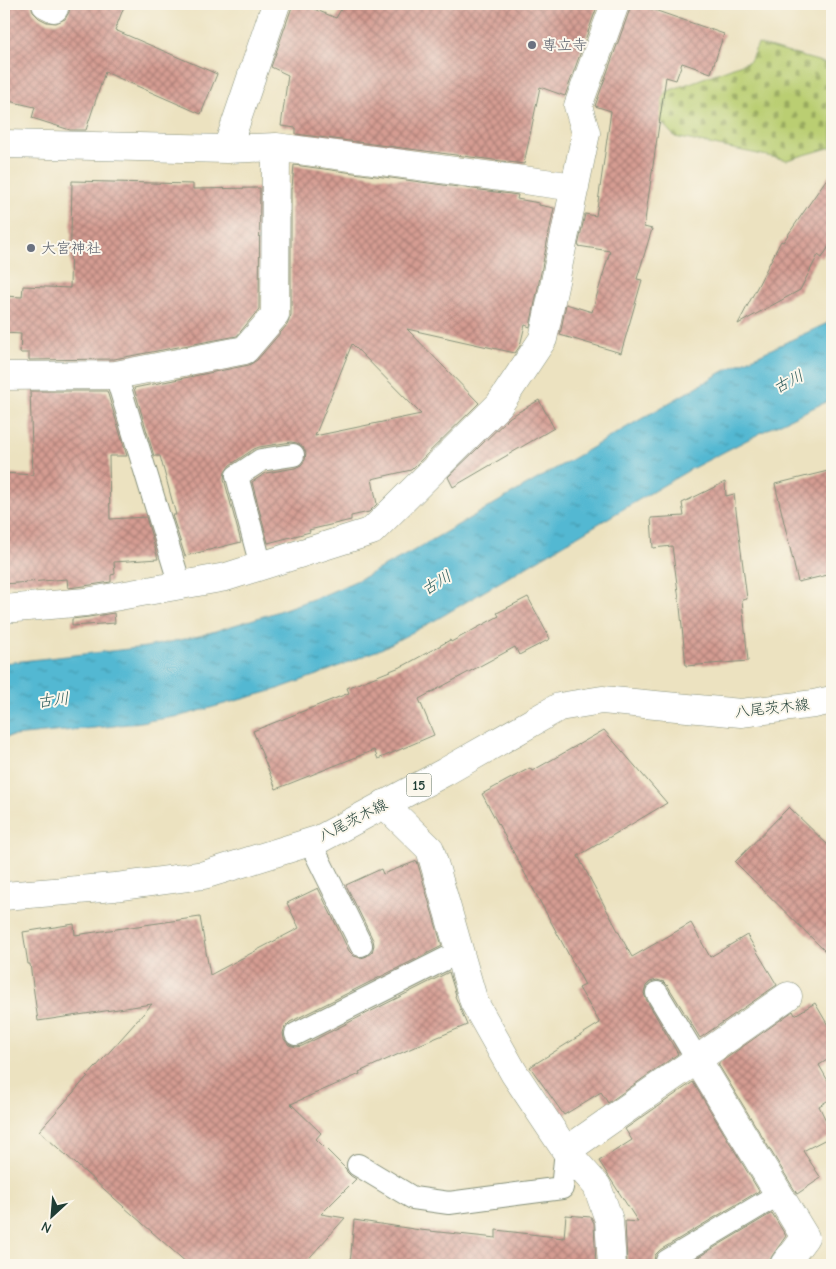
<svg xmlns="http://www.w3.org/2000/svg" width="836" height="1269" font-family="'Comic Neue','Klee One',sans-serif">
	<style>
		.cemetery { fill: url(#cemetery-stones); stroke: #6c8653 }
		.water { fill: url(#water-ripples); stroke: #397a83 }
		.building { fill: url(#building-cross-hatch); fill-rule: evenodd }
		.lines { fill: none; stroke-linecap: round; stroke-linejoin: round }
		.lane-casing { stroke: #86907a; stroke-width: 24 }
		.street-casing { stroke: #86907a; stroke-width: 29 }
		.primary-casing { stroke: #86907a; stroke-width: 29 }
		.lane { stroke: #fff; stroke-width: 22 }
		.street { stroke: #fff; stroke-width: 28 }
		.primary { stroke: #fff; stroke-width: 28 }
		.worship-dot { fill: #6b7280; stroke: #fbf7ec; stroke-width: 2 }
		.labels { text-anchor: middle; stroke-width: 4; stroke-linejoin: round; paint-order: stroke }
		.shield { fill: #fbf7ec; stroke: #61756b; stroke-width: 1 }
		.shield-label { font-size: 14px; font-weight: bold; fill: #1f3d34 }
		.worship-label { font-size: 15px; fill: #5b616d; stroke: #fbf7ec; text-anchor: start }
		.street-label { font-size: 15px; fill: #1f3d34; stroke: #fbf7ec }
		.water-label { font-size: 16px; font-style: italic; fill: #2c5c5c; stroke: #fbf7ec }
	</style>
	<defs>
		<pattern id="cemetery-stones" width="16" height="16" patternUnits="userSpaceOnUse" patternTransform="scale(1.25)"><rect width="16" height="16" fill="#bace72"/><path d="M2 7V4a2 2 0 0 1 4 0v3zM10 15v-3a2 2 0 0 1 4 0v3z" fill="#97a85e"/></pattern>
		<pattern id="water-ripples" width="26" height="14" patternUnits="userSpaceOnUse" patternTransform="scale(1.25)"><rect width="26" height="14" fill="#53b8d2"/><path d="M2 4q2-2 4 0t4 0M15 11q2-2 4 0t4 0" fill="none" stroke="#4497ab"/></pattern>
		<pattern id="building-cross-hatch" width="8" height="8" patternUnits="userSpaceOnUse" patternTransform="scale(1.25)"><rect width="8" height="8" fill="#d59c92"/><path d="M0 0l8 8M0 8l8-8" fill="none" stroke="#ac8078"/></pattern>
	</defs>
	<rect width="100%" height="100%" fill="#fbf7ec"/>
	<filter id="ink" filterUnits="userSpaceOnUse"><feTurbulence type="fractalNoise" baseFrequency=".02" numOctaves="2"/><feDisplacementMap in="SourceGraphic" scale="10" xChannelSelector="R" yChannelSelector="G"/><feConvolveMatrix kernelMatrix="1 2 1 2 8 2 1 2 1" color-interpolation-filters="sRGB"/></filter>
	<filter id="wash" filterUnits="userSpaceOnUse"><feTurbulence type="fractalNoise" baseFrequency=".0096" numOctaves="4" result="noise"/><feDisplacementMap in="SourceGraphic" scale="20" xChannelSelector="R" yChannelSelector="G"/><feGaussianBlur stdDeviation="1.12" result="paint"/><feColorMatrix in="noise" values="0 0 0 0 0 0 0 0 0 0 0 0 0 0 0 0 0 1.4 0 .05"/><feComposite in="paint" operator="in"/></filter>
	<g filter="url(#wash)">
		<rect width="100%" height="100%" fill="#ece2c0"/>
		<!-- cemetery -->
		<path class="cemetery" d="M758,44L832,65V147L787,160L675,137L652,112L668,91L750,61Z"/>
		<!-- water -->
		<path class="water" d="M832,321V399L772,427L691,469L439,618L383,648L325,672L275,690L181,716L114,726L4,737V663L146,647L199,636L270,614L324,595L360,579L413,551L724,371Z"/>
		<g id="blocks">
			<!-- building -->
			<path class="building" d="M4,4H31L33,12L39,18L47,22L56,23L65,19L69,12L70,4H125L115,30L217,74L201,114L105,72L86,130H70L32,118L35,107L4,100Z
				M293,4H302L336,18L344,4H598L565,96L540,87L524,164L296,134V128L281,126L288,75L271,67Z
				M630,4H637L724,34L711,73L682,63L676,80L666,77L644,227L652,229L637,279L642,280L621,353L560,335L566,304L592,312L610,251L578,246L585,214L596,216L611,111L595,106L630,9Z
				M294,165L518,195L517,199L539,203V205L554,208L530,327L525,325L520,346L515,353L407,329L479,403L411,470L372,479L377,504L369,512L351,516V520L309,530L310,532L268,543L252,482L266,473L295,468L301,465L305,460L306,453L303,447L297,443L291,442L259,447L254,449L230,465L225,472L224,479L241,542L185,556L172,515H176L160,456H154L134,388L249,365L257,360L287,325L291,315V188H292ZM352,344L421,414L315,436Z
				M832,171V241L822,258L818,255L800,290L738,324L781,241L783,242Z
				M72,181L193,184V189L260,188L259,309L237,336L114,359L29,360V353H20L21,334L4,333V296L22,297L23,286L70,288Z
				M30,391H107L127,456H109L110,519L146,517L158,559L114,562L115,574L111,575V582L84,586L68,588L67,579L4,584V473L33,475Z
				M539,400L554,428L453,487L448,477L510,417Z
				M832,470V574L798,582L775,484Z
				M725,482L726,496L734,494L747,599L742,600L748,661L686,666L680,607L672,546L653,548L651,518L684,516L682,503Z
				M528,597L550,639L519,655L515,647L419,699L434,735L378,759L374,750L276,789L253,731L349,693L347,688L405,665L450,640L451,642L499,616L497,613Z
				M114,613L115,623L72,626V619L89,617Z
				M604,730L667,803L578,856L632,957L691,923L710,957L747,935L777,985L700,1038L668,986L664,982L657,980L650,982L646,986L644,993L646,999L678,1054L608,1103L601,1092L564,1115L530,1067L600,1023L579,988L585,985L482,794L530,768L532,771Z
				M789,807L832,849V958L735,862Z
				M417,861L442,946L290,1022L285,1027L283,1033L284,1039L289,1045L296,1047L302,1046L449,972L456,995L455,996L467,1025L421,1044L359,1072L360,1074L291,1104L321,1133L316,1139L346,1169L347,1172L351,1176L356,1179L321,1214L345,1218L303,1265H189L39,1131L152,1004L38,1021L30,964H28L23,932L74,924L75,935L200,917L210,975L299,928L287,903L318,888L349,951L354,956L361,958L367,956L372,952L374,945L373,940L346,885L381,869L383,874Z
				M815,1003L832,1032V1057L819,1065L832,1088V1098L819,1106L832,1133V1136L803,1151L821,1178L797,1194L718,1064L793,1011L795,1015Z
				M693,1082L759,1191L660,1250L655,1255L654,1261L655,1265H627L625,1221L638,1222L599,1161L632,1140L625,1129Z
				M772,1213L786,1236L772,1256L768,1265H685Z
				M566,1215L591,1217L594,1223L596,1265H350L354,1220L420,1230L496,1238V1230L564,1238Z"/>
		</g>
	</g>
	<g filter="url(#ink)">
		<use href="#blocks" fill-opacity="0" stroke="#86907a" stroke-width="1"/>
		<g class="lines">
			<!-- lane casing -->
			<g class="lane-casing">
				<path id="lane" d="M116,375L180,585
					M261,566L237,476L261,460L293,455
					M310,842L361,945
					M657,993L697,1059
					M296,1034L459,952
					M358,1165L413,1198L449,1203L562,1188L566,1151
					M667,1261L779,1194"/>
			</g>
			<!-- street casing -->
			<g class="street-casing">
				<path id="street" d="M46,4L54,8L55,4
					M4,144L227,149L276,147L575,187
					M227,149L276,4
					M4,376L116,375L245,350L275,315L276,147
					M4,609L86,602L226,577L372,531L499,405L543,339L586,133L578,106L615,4
					M384,804L430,849L474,1002L514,1073L566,1151L788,996
					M697,1059L805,1237L784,1265
					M566,1151L597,1186L609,1220L612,1265"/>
			</g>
			<!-- primary casing -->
			<g class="primary-casing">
				<path id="primary" d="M4,896L115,887L204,875L320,839L445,772L559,707L602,700L741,713L814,704L832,700"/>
			</g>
			<!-- lane -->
			<use href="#lane" class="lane"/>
			<!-- street -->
			<use href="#street" class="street"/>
			<!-- primary -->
			<use href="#primary" class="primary"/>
		</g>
	</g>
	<!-- markers -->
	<g class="worship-dot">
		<circle cx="532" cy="45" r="5"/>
		<circle cx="31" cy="248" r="5"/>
	</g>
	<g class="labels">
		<!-- shield labels -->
		<rect class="shield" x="406.5" y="773.5" width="25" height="23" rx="4"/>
		<g class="shield-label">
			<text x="419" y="790">15</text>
		</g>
		<!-- worship labels -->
		<g class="worship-label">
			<text x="542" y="50">専立寺</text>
			<text x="41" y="253">大宮神社</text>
		</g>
		<!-- street labels -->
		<g class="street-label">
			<text transform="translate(772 708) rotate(-6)" y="5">八尾茨木線</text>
			<text transform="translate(353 820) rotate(-27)" y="5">八尾茨木線</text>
		</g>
		<!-- water labels -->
		<g class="water-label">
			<text transform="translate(788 381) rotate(-27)" y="6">古川</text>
			<text transform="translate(436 582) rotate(-31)" y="6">古川</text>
			<text transform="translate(53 699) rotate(-6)" y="6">古川</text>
		</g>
	</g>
	<!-- margin -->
	<rect width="836" height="1269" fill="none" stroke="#fbf7ec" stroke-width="20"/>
	<!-- north arrow -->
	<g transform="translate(52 1216) rotate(206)" stroke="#fbf7ec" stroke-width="4" paint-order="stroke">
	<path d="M0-4L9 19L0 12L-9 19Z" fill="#1f3d34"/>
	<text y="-8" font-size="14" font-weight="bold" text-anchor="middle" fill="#1f3d34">N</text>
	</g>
</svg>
